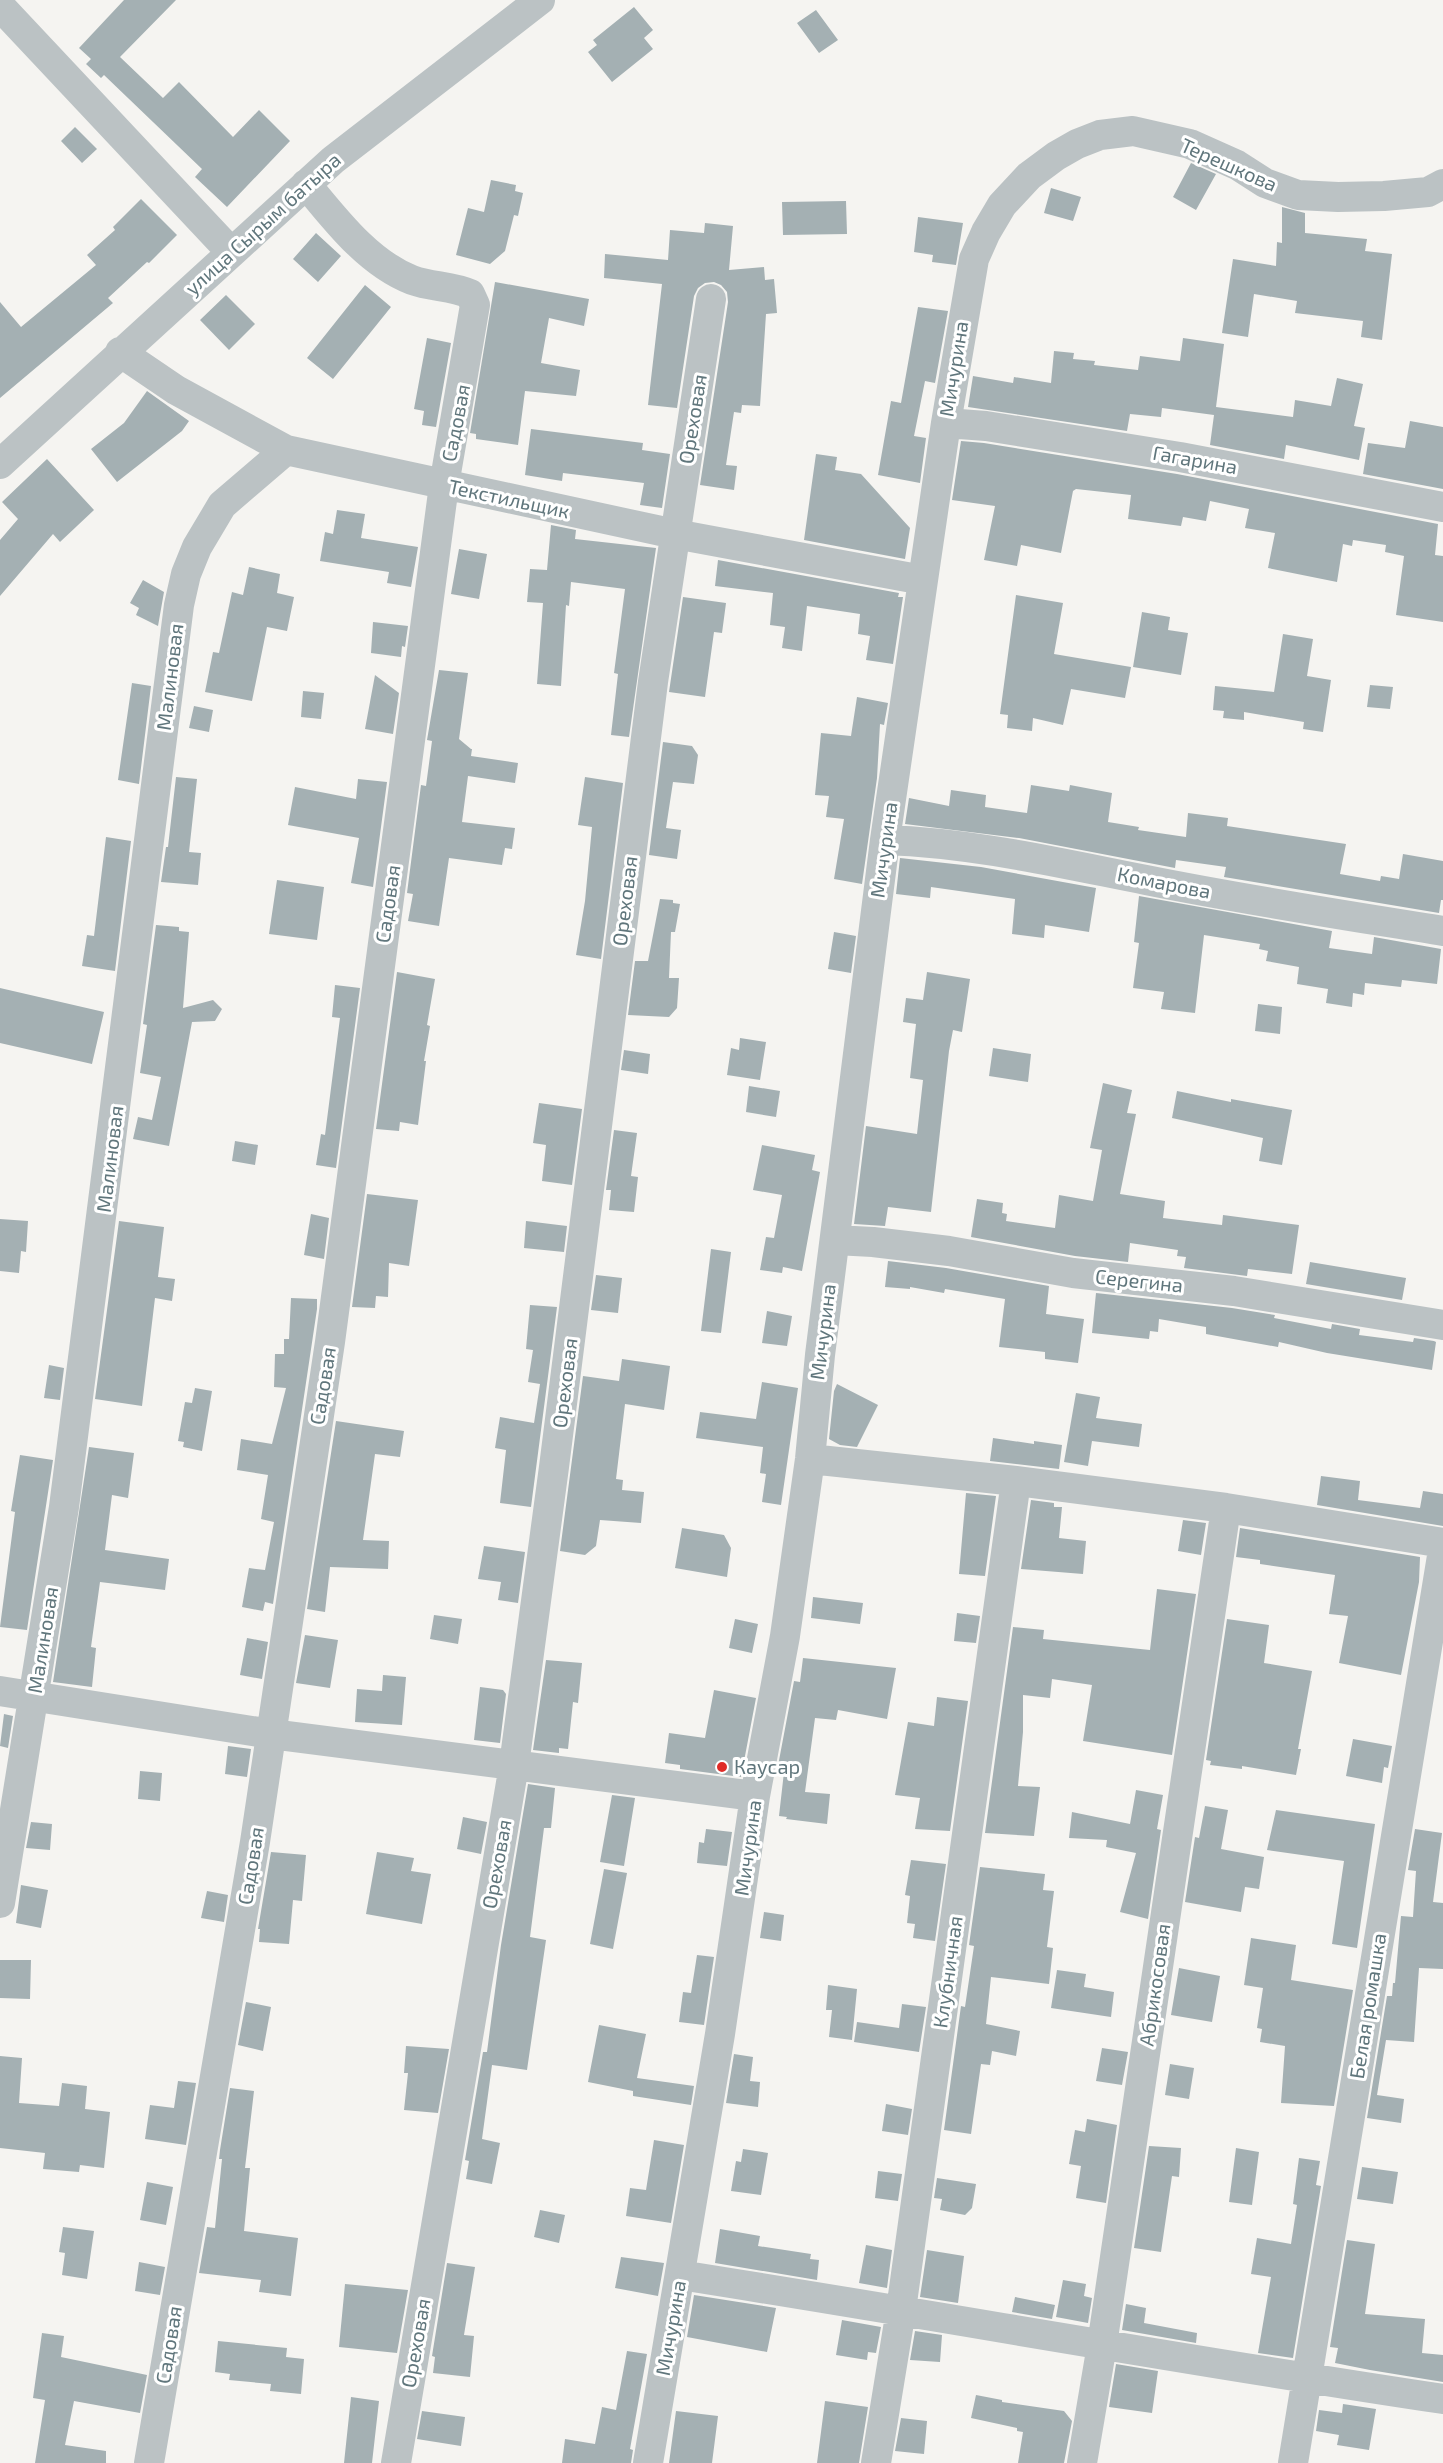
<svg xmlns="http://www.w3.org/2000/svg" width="1443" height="2463" font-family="'Exo 2',sans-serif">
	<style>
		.building { fill: #a4b0b3 }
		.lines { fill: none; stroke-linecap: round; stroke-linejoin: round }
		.minor { stroke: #bbc2c4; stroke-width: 30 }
		.poi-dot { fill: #df2b27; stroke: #fff; stroke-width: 2 }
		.labels { text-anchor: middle; stroke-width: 6; stroke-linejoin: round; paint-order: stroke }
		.street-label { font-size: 20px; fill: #60767c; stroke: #fff }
		.poi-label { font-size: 20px; fill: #60767c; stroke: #fff; text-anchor: start }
	</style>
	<rect width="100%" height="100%" fill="#f5f4f1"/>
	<!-- building -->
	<path class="building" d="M124,0H176L120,57L163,98L179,82L233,137L259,110L290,141L227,207L195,177L202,169L104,75L101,78L86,64L91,59L79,48Z
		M634,7L653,30L644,38L653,49L612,82L588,52L597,45L593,40Z
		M816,10L838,40L819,53L797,23Z
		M75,127L97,149L82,163L61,141Z
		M1191,163L1216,174L1196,210L1173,197Z
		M491,180L516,185L515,191L523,193L518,216L514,215L505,251L490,264L456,255L468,208L484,212Z
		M1051,188L1081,197L1073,221L1044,213Z
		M141,199L177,235L149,263L147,262L108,298L113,303L0,398V302L21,327L96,265L87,255L115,230L113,227Z
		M846,201L847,234L783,235L782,202Z
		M1282,207L1305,213V233L1367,239L1365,251L1392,254L1382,340L1361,337L1363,321L1295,313L1297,301L1254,294L1248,337L1222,333L1233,259L1276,266L1277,242L1282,243Z
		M918,217L963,223L956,265L932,262L933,255L914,252Z
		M705,223L733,226L729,270L764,267L765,280L774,279L777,313L766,314L760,406L742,405L741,413L734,412L726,465L737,466L734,490L700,485L728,302L727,292L721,285L714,282L705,283L698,288L694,296L677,408L648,405L662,284L604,278L605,254L668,260L670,230L704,233Z
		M316,233L341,256L318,282L293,259Z
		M495,282L589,299L584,326L549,318L541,363L580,370L576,396L525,391L518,445L476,439V434L470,433Z
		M365,285L391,307L333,379L307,358Z
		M226,295L255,324L229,350L200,320Z
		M918,307L948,311L935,383L925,381L914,436L926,438L920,483L878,475L891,401L901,403Z
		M427,338L451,343L436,427L422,425L424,411L414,409Z
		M1183,338L1224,344L1216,407L1293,417L1295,400L1331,406L1337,378L1363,384L1354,426L1365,428L1359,460L1286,445L1284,459L1210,445L1214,415L1162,408L1161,417L1130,414L1127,431L968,407L973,376L1013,383L1014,377L1051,383L1054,351L1074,353L1073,359L1095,361L1094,365L1138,370L1140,356L1180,361Z
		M147,391L189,421L182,431L117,482L91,449L124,423Z
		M1410,421L1443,427V489L1363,474L1368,443L1405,448Z
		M531,429L643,443L642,450L670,454L662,508L640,505L644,483L563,473L562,481L525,475Z
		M961,441L984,443L1177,474L1438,524L1435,555L1443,556V622L1396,615L1404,556L1385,552L1386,545L1353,540L1352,546L1343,544L1337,582L1268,568L1275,533L1245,528L1249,509L1210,501L1206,521L1183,517L1181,526L1128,519L1131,495L1076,489L1073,491L1061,553L1021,545L1017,566L984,560L995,506L952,500Z
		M816,454L837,457L835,470L861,474L910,528L905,559L804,540Z
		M47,459L94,510L60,542L53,534L0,596V540L18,519L2,502Z
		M337,510L365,514L361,538L418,547L411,587L387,583L389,572L320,561L325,532L333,534Z
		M551,525L576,530L575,539L656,548L629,737L611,735L618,674L614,673L625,589L571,582L569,606L566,605L561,686L537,684L543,603L527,602L530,569L547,570Z
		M459,549L487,554L479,599L451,594Z
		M718,560L899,593L898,597H903L893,664L866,660L870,636L858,634L860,614L807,606L802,651L782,648L785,627L770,625L773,593L715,586Z
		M249,567L280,574L277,593L294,597L287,631L267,627L252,701L205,692L213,652L219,653L232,592L243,595Z
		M143,580L164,592L158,626L136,615L139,608L130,603Z
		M1016,595L1063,603L1054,654L1131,667L1125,698L1071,689L1063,725L1033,718L1032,731L1007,728L1008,715L1000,714Z
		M683,597L726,603L722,633L714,632L705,697L669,692Z
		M1142,612L1170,617L1168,630L1188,633L1181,675L1133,667Z
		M373,622L408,626L405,647L402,646L401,657L371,653Z
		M1283,634L1313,639L1307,676L1331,680L1323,732L1303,729L1304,722L1244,712V720L1223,718L1224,711L1213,710L1215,686L1274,692Z
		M439,670L468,673L459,739L471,749L458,747L472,749L471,756L518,763L515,783L468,776L462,822L515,828L512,849L505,848L502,865L449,858L439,926L408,921L413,894L407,893L421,785L426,786L432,741L427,740Z
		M375,675L399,693L393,734L365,729Z
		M132,683L151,686L139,784L118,780Z
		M1370,685L1393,687L1390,709L1367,707Z
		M303,691L324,693L321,719L301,717Z
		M857,697L888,703L884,725L880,724L877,778L862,884L834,879L844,819L826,817L829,796L815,795L821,733L851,736Z
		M194,706L213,710L209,732L189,728Z
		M663,742L692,746L698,755L694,784L673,782L666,828L681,830L677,859L649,855Z
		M176,777L197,779L189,852L201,853L198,885L161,882L166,847H168Z
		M585,777L623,783L601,959L576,955L585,901L592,827L578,825Z
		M358,779L387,782L373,887L351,883L359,838L288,825L295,787L356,799Z
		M1031,785L1069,791L1070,785L1112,793L1108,822L1139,827L1138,830L1186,837L1188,813L1228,818L1227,826L1346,844L1340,874L1380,881L1381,876L1399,879L1403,854L1443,861V900H1441L1439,913L1224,877L1226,867L1176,860L1175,868L1019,838L905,824L909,798L949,806L951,790L986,795L985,807L1027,813Z
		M106,837L131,841L115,971L82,966L87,935L94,936Z
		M900,858L981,867L1096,888L1089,932L1045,925L1044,938L1012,934L1015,899L931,887L930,898L896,894Z
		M277,880L324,887L317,940L269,934Z
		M1139,896L1332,931L1329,948L1372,954L1374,937L1441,949L1437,984L1402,980L1401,987L1365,983L1364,995L1353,993L1352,1007L1326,1003L1328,989L1297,984L1299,967L1266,961L1268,951L1259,949L1260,944L1204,935L1195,1013L1161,1009L1164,992L1133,988L1139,943L1134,942Z
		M660,899L673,900V903L680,904L675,932H671L669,978H679L677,1008L669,1017L628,1015L635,961H648Z
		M156,925L179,927V931L189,932L183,1008L213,1000L222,1009L215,1021L192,1022L169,1146L133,1139L138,1117L152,1120L161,1077L140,1073L147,1025L143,1024Z
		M834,932L856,936L851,973L828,969Z
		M397,972L435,979L427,1025L430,1026L424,1061H426L418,1125L400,1122L399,1131L376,1129Z
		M927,972L970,979L962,1032L953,1030L949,1051L931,1212L888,1207L885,1226L854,1224L866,1126L917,1134L923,1080L910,1078L916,1024L903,1022L906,998L923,1000Z
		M335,985L360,988L336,1168L316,1165L321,1134L325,1135L340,1018L332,1017Z
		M0,988L104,1012L92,1064L0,1043Z
		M1258,1004L1282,1007L1280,1034L1255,1031Z
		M740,1038L766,1042L760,1080L727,1075L731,1048L739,1050Z
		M993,1048L1031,1054L1028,1082L989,1076Z
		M624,1050L650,1054L648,1074L621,1070Z
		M1103,1083L1132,1090L1127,1113L1136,1114L1120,1194L1165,1201L1163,1218L1222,1225L1223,1215L1299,1225L1292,1274L1248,1269L1247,1276L1184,1268L1186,1257L1177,1256L1178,1250L1130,1243L1128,1262L1075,1256L971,1237L977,1199L1003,1203L1002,1213L1007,1214L1006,1221L1055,1228L1059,1195L1093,1201L1102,1150L1090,1148Z
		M749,1086L780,1091L776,1117L746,1112Z
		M1177,1091L1231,1102V1099L1292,1110L1282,1165L1259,1161L1263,1138L1172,1118Z
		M539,1103L582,1109L572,1185L542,1181L546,1145L533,1143Z
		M614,1130L637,1133L631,1176L638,1177L634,1212L609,1210L611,1190H606Z
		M235,1141L258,1145L255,1165L232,1161Z
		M762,1145L815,1155L812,1170L820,1172L802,1271L783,1267L782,1273L760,1270L766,1237L774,1238L782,1195L753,1190Z
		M367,1194L418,1200L409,1266L389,1263L388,1297L376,1296L375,1308L352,1307Z
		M311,1214L329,1218L324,1259L304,1255Z
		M0,1219L28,1221L26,1252L21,1251L19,1273L0,1271Z
		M119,1221L164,1227L158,1277L175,1279L172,1301L155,1298L142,1406L95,1399Z
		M526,1221L567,1226L564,1252L524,1248Z
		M711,1249L731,1252L721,1333L701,1331Z
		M888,1261L946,1268L1049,1286L1046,1314L1084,1319L1078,1363L1045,1359V1352L999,1347L1005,1299L945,1289L944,1293L910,1287V1289L885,1287Z
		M1310,1262L1406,1278L1402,1300L1306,1284Z
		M596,1275L622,1278L618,1313L591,1310Z
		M1096,1293L1232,1308L1275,1315L1274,1318L1331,1329L1332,1324L1360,1329L1359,1335L1413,1342L1414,1338L1434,1341L1436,1342L1432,1370L1327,1353L1279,1342L1278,1347L1206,1334V1327L1159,1319L1158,1332L1150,1331L1149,1339L1092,1333Z
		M291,1298L317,1299V1309L273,1604L265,1602L263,1611L242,1607L249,1568L265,1570L274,1522L261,1519L268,1475L237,1470L241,1439L272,1444L286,1388L274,1387L275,1354H284V1339H289Z
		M530,1305L557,1307L531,1507L500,1503L506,1450L495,1448L500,1417L534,1423L540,1384L528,1382L533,1350L526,1349Z
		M767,1311L792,1316L787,1346L762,1343Z
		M622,1359L670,1366L664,1410L625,1404L616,1479L623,1480L622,1490L644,1492L641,1523L600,1520L596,1546L585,1555L560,1551L583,1376L619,1381Z
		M49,1365L64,1368L60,1400L44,1398Z
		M762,1382L798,1388L781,1505L762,1502L766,1474L760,1473L763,1447L696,1438L700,1412L756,1419Z
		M837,1384L878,1405L857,1447L840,1445L829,1439L834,1391Z
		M195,1388L212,1391L202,1451L183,1447L184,1442L178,1441L185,1402L192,1403Z
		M1076,1393L1100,1397L1096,1418L1142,1424L1139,1447L1092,1441L1088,1466L1064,1462Z
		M336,1421L404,1431L400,1457L375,1454L363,1540L389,1541L388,1569L330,1567L325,1612L307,1609Z
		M993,1438L1034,1444V1441L1062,1445L1059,1469L990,1461Z
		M89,1447L134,1453L128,1498L112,1495L105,1550L169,1559L165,1590L100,1582L91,1647L96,1648L92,1687L53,1682Z
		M20,1455L53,1460L27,1630L0,1627L15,1512L11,1511Z
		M1321,1476L1360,1481L1358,1500L1420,1508L1423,1491L1443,1494V1526L1317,1505Z
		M966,1493L996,1496L985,1576L959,1574Z
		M1031,1500L1054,1503V1507H1062L1059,1538L1086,1541L1083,1574L1021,1569Z
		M1183,1520L1206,1523L1201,1555L1178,1551Z
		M682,1528L724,1535L731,1548L727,1577L675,1568Z
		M1240,1528L1420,1557L1419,1582L1401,1675L1339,1663L1348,1616L1329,1614L1335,1575L1260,1564V1560L1236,1557Z
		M484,1546L525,1552L518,1603L498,1600L501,1582L478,1579Z
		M1157,1589L1196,1594L1172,1755L1083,1741L1092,1685L1052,1679L1050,1698L1023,1695V1732L1018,1786L1040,1787L1034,1836L985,1833L1013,1627L1044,1630L1043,1639L1150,1650Z
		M813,1597L863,1603L860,1624L811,1618Z
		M957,1613L980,1616L976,1643L954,1641Z
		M434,1615L462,1619L458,1644L430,1639Z
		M735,1619L758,1624L752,1653L729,1648Z
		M1227,1619L1269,1625L1264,1663L1312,1671L1298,1749H1301L1296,1775L1242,1766V1769L1210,1765L1211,1761L1206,1760Z
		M305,1635L338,1640L330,1688L296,1683Z
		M247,1638L268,1642L262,1679L240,1675Z
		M803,1658L896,1668L887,1719L838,1710L836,1720L815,1718L805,1792L830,1794L827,1824L786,1819L787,1817L779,1816L784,1772L777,1771L794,1681L800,1682Z
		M546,1660L582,1663L578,1703L573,1702L568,1749L559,1748V1753L533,1750Z
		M383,1675L406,1677L402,1725L355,1722L357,1689L382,1691Z
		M480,1687L503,1690L506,1694L500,1743L474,1740Z
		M714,1690L756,1698L741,1777L680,1769V1765L665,1763L669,1733L705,1738Z
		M937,1697L968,1701L950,1831L915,1829L920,1798L895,1795L908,1722L934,1726Z
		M4,1714L13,1716L8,1748L0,1746Z
		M1353,1739L1392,1746L1388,1768L1384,1767L1382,1783L1346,1776Z
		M228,1746L251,1749L247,1777L225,1774Z
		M140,1771L162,1773L160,1801L138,1799Z
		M528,1784L555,1788L551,1828H544L530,1937L546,1940L527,2070L492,2065L482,2139L500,2143L492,2184L466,2179L469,2161L465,2160L483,2052H487L501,1945Z
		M1136,1790L1163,1795L1157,1829L1161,1830L1148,1919L1120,1912L1136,1853L1106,1847L1107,1840L1069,1838L1072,1812L1130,1824Z
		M612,1795L635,1798L624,1866L600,1862Z
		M1205,1806L1228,1810L1221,1849L1264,1857L1259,1889L1245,1887L1241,1912L1185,1902L1195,1837L1199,1838Z
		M1276,1810L1375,1824L1357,1948L1332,1944L1344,1861L1267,1850Z
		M463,1817L487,1822L481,1854L457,1849Z
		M31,1822L52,1824L50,1850L26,1848Z
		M706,1829L732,1832L727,1866L697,1863L699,1842L704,1843Z
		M1415,1829L1442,1833L1433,1902L1443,1903V1969L1419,1968L1414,2042L1386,2040L1377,2095L1404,2099L1401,2123L1367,2118L1387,1996H1392L1393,1983H1395L1401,1916L1413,1917L1416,1871L1408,1870Z
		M271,1852L306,1855L302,1901L293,1900L289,1944L259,1942L260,1929H258Z
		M377,1852L414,1858L411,1871L431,1874L422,1924L366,1914Z
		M911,1860L946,1864L935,1941L913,1938L915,1924L907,1923L910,1896L905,1895Z
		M980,1867L1045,1874L1043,1890L1054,1891L1047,1947L1053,1948L1049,1984L991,1977L986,2024L1020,2031L1016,2056L992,2051L990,2065L981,2064L971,2134L944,2130L961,2006L965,2007L974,1946L969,1945Z
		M604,1869L627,1873L613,1949L590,1944Z
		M21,1885L48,1890L41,1928L16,1923Z
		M207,1891L228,1895L224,1922L201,1918Z
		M764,1912L784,1915L781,1941L760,1938Z
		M1251,1938L1296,1945L1291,1980L1353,1990L1334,2106L1281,2103L1285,2046L1260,2042L1262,2029L1257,2028L1263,1988L1244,1985Z
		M697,1955L714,1957L704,2025L679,2022L683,1992L691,1993Z
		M0,1960H31L30,1999L0,1998Z
		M1179,1968L1220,1976L1212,2022L1171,2015Z
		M1057,1970L1086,1974L1084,1987L1114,1992L1111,2017L1051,2008Z
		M828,1985L857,1989L852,2040L829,2037L832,2010H826Z
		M246,2002L271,2007L263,2051L238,2045Z
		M902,2004L926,2007L919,2052L854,2042L857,2022L899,2028Z
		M599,2025L646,2034L637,2078L694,2086L691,2105L633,2096V2091L588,2082Z
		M406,2046L449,2049L438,2113L404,2110L408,2073H404Z
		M1102,2048L1128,2052L1122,2085L1096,2081Z
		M734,2054L753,2057L750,2081L760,2082L758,2107L726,2103Z
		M0,2056L22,2058L19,2103L59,2106L62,2083L87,2086L85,2109L110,2112L104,2168L80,2165L79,2172L43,2169L45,2153L0,2148Z
		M1170,2064L1194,2068L1189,2099L1165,2095Z
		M178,2081L196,2083L186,2145L145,2139L150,2105L174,2108Z
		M230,2088L254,2091L245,2168H250L244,2231L298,2238L291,2296L259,2292L261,2280L199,2273L207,2227L215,2228L222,2159H219L220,2150Z
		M886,2104L912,2109L908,2135L882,2131Z
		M1087,2119L1117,2125L1106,2203L1076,2198L1081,2166L1069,2164L1075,2130L1085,2132Z
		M654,2140L684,2145L671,2223L626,2216L630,2188L646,2190Z
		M1149,2146L1181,2148L1179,2177L1172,2176L1161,2252L1134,2248Z
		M1236,2148L1259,2152L1252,2205L1229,2202Z
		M743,2149L768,2153L761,2195L731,2191L736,2161L741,2162Z
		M1299,2158L1320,2161L1316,2185L1321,2186L1293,2358L1258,2353L1271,2277L1251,2274L1257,2238L1291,2244L1297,2205L1293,2204Z
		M1362,2167L1398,2172L1393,2204L1357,2199Z
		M878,2171L902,2174L898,2201L875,2198Z
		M937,2178L976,2184L972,2208L965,2215L940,2210L942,2199L934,2198Z
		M147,2182L173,2187L166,2225L140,2220Z
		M540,2210L565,2215L559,2243L534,2237Z
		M63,2227L94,2231L87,2279L62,2275L65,2253L59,2252Z
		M720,2229L760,2236L758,2246L811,2254L810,2259L819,2260L817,2280L715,2263Z
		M1347,2240L1375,2244L1365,2314L1425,2319L1422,2353L1443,2355V2382L1370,2370L1335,2363L1338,2348L1330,2347Z
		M866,2245L892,2250L887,2288L859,2283Z
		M927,2250L964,2256L958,2303L920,2297Z
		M621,2257L664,2263L658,2296L615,2288Z
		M139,2262L165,2267L160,2295L135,2291Z
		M447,2263L475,2267L464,2335L474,2336L470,2377L433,2373L435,2357L432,2356Z
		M1063,2280L1086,2284L1084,2296L1092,2298L1088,2323L1056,2317Z
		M345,2284L408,2290L397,2353L339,2347Z
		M694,2295L776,2308L767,2352L687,2337Z
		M1015,2297L1055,2305L1052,2319L1012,2312Z
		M1126,2304L1146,2308L1144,2323L1197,2333L1196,2343L1122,2330Z
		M842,2320L881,2327L876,2353L868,2352L867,2360L836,2355Z
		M915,2331L942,2335L940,2362L910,2360Z
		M42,2333L64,2336L61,2357L147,2375L140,2413L74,2401L65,2445L106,2451V2463H35L45,2400L33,2398Z
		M218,2341L287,2348L286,2357L304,2359L301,2394L270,2391L271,2384L229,2380L230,2374L215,2372Z
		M627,2351L647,2354L630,2449L633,2450L631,2463H562L565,2439L595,2444L602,2407L616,2410Z
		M1116,2364L1158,2371L1152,2413L1109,2407Z
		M976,2395L1002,2400V2402L1064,2411L1072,2421L1064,2463H1018L1023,2432L1017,2431V2428L971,2418Z
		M351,2397L379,2401L372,2463H344Z
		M825,2401L868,2407L859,2463H817Z
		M1343,2404L1376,2409L1369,2450L1337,2445L1339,2435L1316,2431L1319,2410L1342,2413Z
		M422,2411L465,2417L461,2446L417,2439Z
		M676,2411L718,2416L712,2463H669Z
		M901,2418L927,2421L924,2454L895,2451Z"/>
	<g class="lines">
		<!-- minor -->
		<path class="minor" d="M0,6L231,252
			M120,352L176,390L286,450L675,534L923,580
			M946,423L986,426L1180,457L1443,507
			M0,464L333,160L540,0
			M885,840C974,843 1059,863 1146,880C1245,900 1344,915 1443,931
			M835,1240L873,1242L949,1251L1073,1273L1234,1291L1443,1325
			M810,1459L1016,1481L1226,1508L1443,1543
			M0,1691L271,1734L755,1796
			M0,1903L64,1507L179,605L186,574L197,547L222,505L286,450
			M680,2275C934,2315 1188,2361 1443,2399
			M149,2463L255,1842L330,1342L444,485L475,305L470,294C452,286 431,287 412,280C368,263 335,219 306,184
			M396,2463L514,1765L554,1467L653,682L711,299
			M648,2463L720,2034L755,1796L785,1636L810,1459L820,1355L885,840L946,423L974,259L986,232L1002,205L1029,176L1056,156L1077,144L1100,135L1133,131L1190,144L1237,165L1265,183L1298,195L1338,197L1384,196L1428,192L1443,184
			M876,2463L901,2310L1016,1481
			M1082,2463L1102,2345L1226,1508
			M1293,2463L1443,1550"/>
	</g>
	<!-- markers -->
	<circle class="poi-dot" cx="722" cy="1767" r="6"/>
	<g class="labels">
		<!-- street labels -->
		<g class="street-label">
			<text transform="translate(1229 165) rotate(24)" y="7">Терешкова</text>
			<text transform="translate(263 224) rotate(-42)" y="7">улица Сырым батыра</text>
			<text transform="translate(954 369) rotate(-81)" y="7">Мичурина</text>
			<text transform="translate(693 419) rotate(-81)" y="7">Ореховая</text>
			<text transform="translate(456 423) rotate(-79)" y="7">Садовая</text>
			<text transform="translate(1195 460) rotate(10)" y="7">Гагарина</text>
			<text transform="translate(509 499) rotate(12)" y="7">Текстильщик</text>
			<text transform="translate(170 677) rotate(-83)" y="7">Малиновая</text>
			<text transform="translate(884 850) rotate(-82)" y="7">Мичурина</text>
			<text transform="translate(1164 883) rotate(11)" y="7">Комарова</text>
			<text transform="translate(625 901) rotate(-83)" y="7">Ореховая</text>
			<text transform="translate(388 904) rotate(-82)" y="7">Садовая</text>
			<text transform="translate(110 1159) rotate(-83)" y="7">Малиновая</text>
			<text transform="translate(1139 1281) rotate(6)" y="7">Серегина</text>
			<text transform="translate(823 1332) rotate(-83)" y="7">Мичурина</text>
			<text transform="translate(565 1383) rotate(-83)" y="7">Ореховая</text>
			<text transform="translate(323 1386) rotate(-81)" y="7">Садовая</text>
			<text transform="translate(43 1640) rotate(-81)" y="7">Малиновая</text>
			<text transform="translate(748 1848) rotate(-82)" y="7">Мичурина</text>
			<text transform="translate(497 1864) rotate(-80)" y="7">Ореховая</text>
			<text transform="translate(251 1866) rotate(-81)" y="7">Садовая</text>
			<text transform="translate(948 1972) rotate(-82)" y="7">Клубничная</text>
			<text transform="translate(1155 1985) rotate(-82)" y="7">Абрикосовая</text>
			<text transform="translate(1368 2006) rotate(-81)" y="7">Белая ромашка</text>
			<text transform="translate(671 2328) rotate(-80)" y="7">Мичурина</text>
			<text transform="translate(416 2343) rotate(-80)" y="7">Ореховая</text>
			<text transform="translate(169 2345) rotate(-81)" y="7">Садовая</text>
		</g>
		<!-- poi labels -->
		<g class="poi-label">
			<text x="734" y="1774">Каусар</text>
		</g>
	</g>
</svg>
